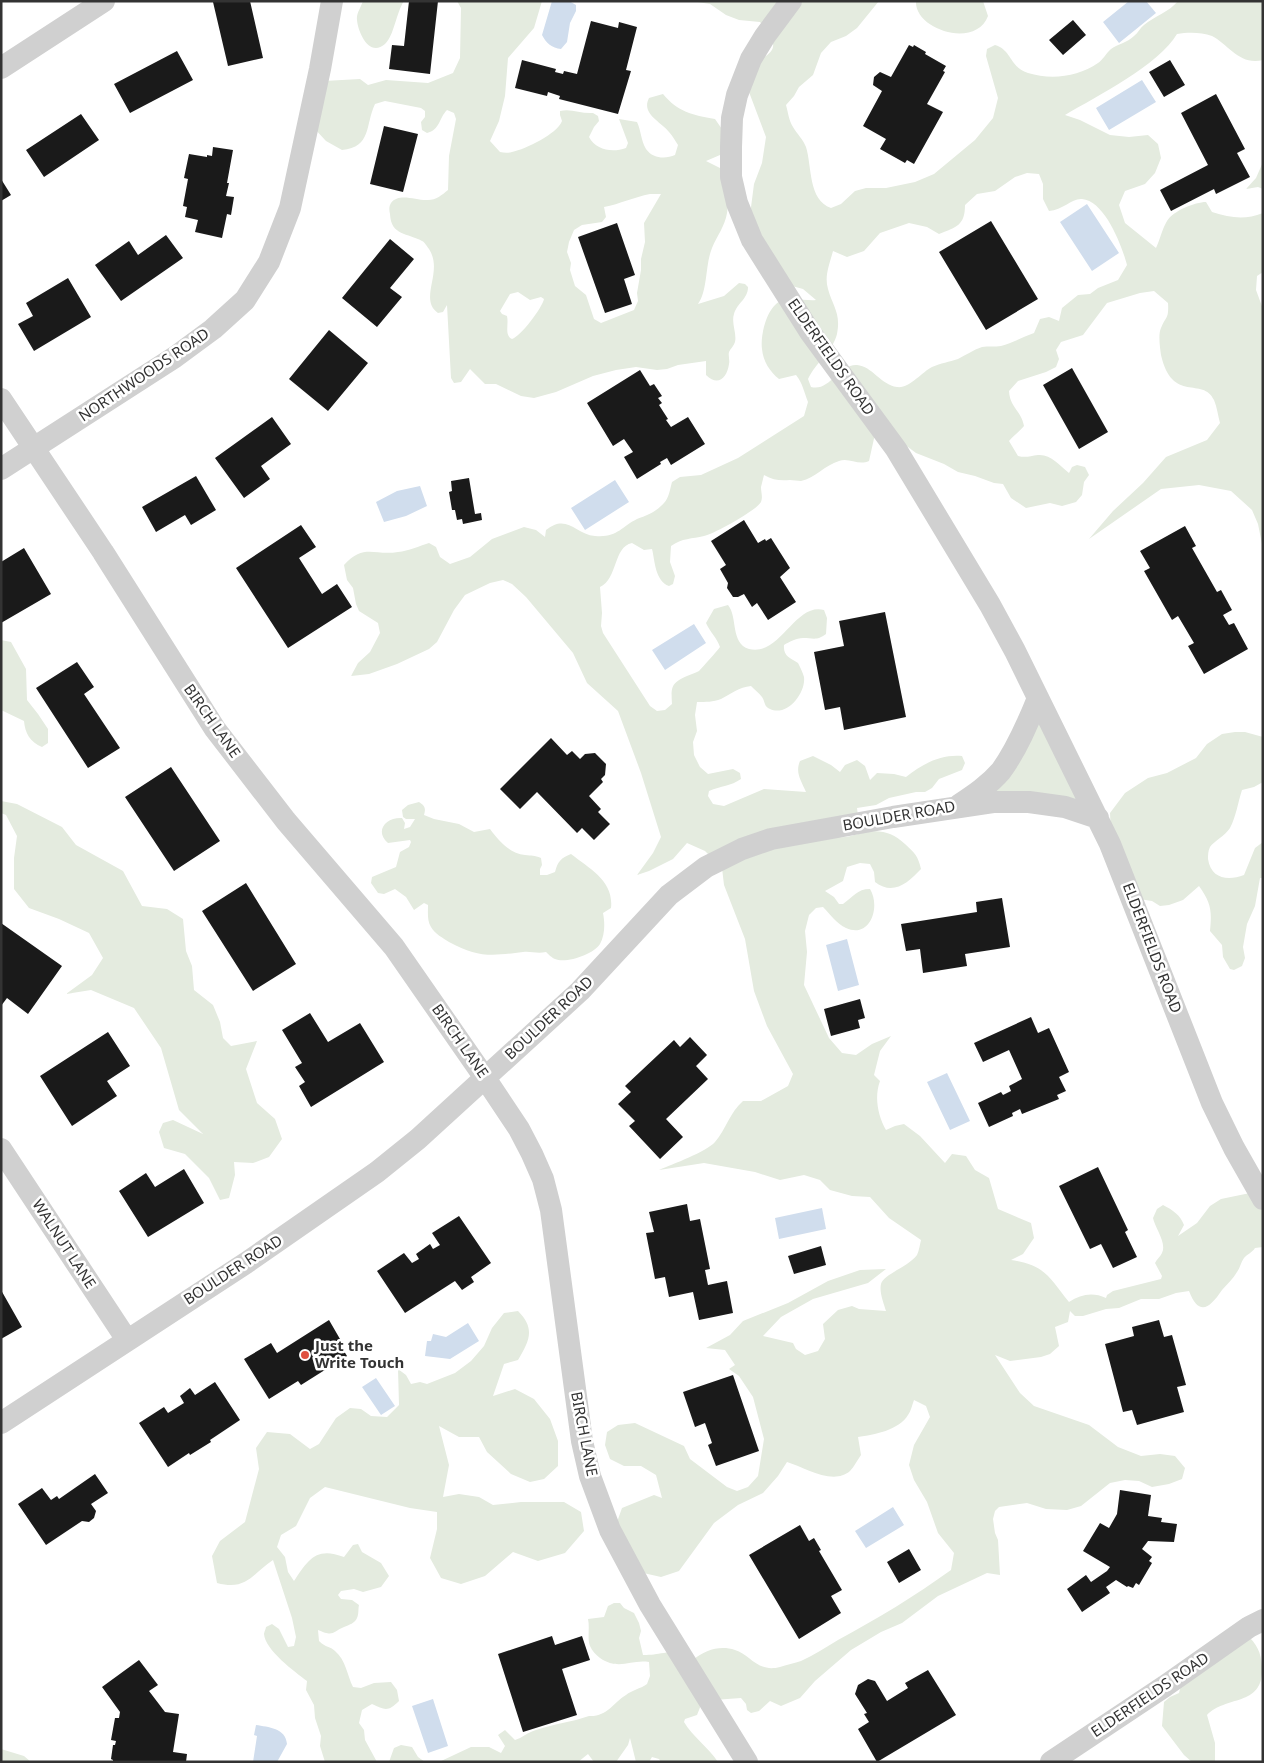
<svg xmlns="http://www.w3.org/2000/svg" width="1264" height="1763" font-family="'Noto Sans',sans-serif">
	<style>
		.green { fill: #e4ebdf; fill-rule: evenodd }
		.water { fill: #d0dded }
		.building { fill: #1a1a1a }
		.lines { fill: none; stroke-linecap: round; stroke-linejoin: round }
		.minor { stroke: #d0d0d0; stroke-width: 22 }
		.poi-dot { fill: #df5040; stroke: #fff; stroke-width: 2 }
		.labels { text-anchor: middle; stroke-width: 5; stroke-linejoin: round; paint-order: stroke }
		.street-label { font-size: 15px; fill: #333; stroke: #fff }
		.poi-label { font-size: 15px; font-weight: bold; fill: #333; stroke: #fff; text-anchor: start }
	</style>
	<rect width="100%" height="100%" fill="#fff"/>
	<!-- green -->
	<path class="green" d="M363,1H404C396,13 394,36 385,44C369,58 358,32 357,20C356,14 361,7 363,1Z
		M457,1H542L534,28L508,58L505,96L499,121L490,141L500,152C504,153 509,153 512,152C526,149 557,134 562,121L560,115V111C571,108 581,114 593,113L598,116L599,121L594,127L589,137C596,150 612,153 626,148L628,143L619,119L637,122C641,130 641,141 646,149C653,159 666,159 675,155L678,145C675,141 673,136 669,132C660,121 641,114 649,98L663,94C678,112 692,115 715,119L724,132L720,155L706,161L724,170C726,184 730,198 727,213C725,226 717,236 712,248C705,265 708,290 698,304L724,296L739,283L745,284L748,287C748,299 737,303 734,314C731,323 737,333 735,342C734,346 730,349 729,352C728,356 730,360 729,364C727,378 718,387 706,375V361L678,365L667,369L657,370L636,367L616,370L593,376L556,392L534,398L521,396L496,384H485L470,369L461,382L454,383L451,378L447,305L443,312L438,313C418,299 444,272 429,249C427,247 425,242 422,241C408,233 391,236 390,214C389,210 389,206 391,203C399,192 417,201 428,200C436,200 442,195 448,190L449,156L456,119L454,113L447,110C439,118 440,130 427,133L422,130L421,122L425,117V111L421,108L385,101L375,104C365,125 372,147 342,150L326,141L313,127L324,81L360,79L368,85L386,80L428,83L453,73L460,58L461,8ZM650,194H661L644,223L645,242L641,259V270L637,293L638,301L634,310L601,323L594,319L586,295L575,286L570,270L571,263L567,252L569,242L574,230L582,225L602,222L606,217L604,207C620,204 634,197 650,194ZM518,292L530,300L541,297L544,299C542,308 521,336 512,339C504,335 509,325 507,316L502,314L500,311L510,294Z
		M691,1H879L857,28L846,36L831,42L821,53L813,75L799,87L794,96L786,105C788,112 789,121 793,127C797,134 803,139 806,147C812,166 808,200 831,208L841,204L855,191L866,188H886L915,182L934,174L975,140L993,118L998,98L986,56L987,49L995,45C1012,50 1010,68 1028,73C1051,80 1078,77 1098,63C1103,60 1106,53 1111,49C1118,44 1127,43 1134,36C1138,33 1140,28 1144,25C1155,16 1169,12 1178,1H1263V60C1240,66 1229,45 1212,36C1201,32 1188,32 1177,34C1159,65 1097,96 1065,115L1080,120L1110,135L1129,137L1148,135L1158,144L1161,158L1155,173L1145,184L1125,191L1119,205L1125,223L1156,248C1160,240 1162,229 1167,221C1173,211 1195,202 1206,202L1212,212C1231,218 1245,220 1263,213V272L1257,276L1256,290L1263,309V549L1258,524L1252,510L1231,491L1199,485L1161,489L1089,539L1113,511L1143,483L1166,457L1207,440L1220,423C1218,416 1217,407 1214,400C1203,376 1172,404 1161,355C1160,348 1158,334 1161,328C1166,316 1169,319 1168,303L1154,291L1140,293L1107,303L1083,335L1061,342L1056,350L1059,359L1056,367L1046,372L1018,381L1009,391C1010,408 1021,410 1024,426C1019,432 1014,435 1009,441L1018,456C1026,458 1030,456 1038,455C1051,454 1059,465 1069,473L1072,467L1077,465L1085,467L1089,475L1084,482L1082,495L1076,502L1062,506L1050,503L1026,508L1011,498L1003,484L994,483L975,476L958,472L944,464L916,453L908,447L875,434L869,461C858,466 849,457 839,461C825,465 815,478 801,481C798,481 793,480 790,480C780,481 773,480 764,475C763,479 762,483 761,487C761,493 763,496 761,502C757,510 714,534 704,536C692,539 682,538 671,546L670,562L675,576L673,584L669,586C655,581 655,561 652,549L644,550L632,543C613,547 618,579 600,587L602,613L601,626L603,633L650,706L657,711L665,710L672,704C671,687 671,683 687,676C691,674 696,673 699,671C701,669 719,649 720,647C717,638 710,632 706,623L714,609L728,605C738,617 730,643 749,649C780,657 795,602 824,610L827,618L826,634C817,641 813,638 803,638C796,638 789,642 784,645C783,656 790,658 798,663C800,667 803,673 804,677C806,693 787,717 770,709C764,707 765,701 762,697C759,693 754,689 751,686C739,687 731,694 721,699C713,702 706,702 697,702L695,715L697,731L693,742L694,755L700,767L708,774L733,769L740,773L741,779C731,786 721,786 709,791L708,796L713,804L724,806L764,789L806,792C801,780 795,773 800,761L813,756L831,765L840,772L845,765L857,760L865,766L870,780L877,773L894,774L906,777C922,764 941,754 962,756L965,763L962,770L939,779L932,788L925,792H916L889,798L876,805L857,808L858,816L839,837C848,838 853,835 862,833C879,829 892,832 905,844C915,853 918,856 921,869C908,883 893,896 875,882L874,872L870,864L860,863L847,867L843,881L825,891L834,897L839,904H843C853,897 857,889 870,889C881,907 870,939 846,928C837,924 830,914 823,907L816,908L809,915L805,931L807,952L804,985L829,1038L842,1053L856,1055L872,1044L891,1036L880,1051L874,1075L880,1081C874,1097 878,1116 886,1130L895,1126L904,1124L920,1136L945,1163L952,1154L966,1156L975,1170L989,1178L998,1209L1031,1223L1034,1238L1023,1254L1011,1260C1045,1265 1049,1277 1069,1302C1081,1294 1093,1292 1106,1298L1107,1295L1113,1291L1161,1279L1162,1276L1155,1263C1157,1259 1160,1257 1162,1253C1167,1243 1155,1228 1153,1218L1157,1209L1163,1205C1173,1210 1180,1215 1184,1225L1178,1236L1197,1223L1210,1206L1221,1199L1250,1193L1263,1199V1247L1255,1248C1252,1253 1247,1254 1244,1258C1241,1262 1240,1268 1237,1272C1233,1279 1227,1284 1222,1290C1210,1308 1199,1317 1189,1291L1176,1293L1159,1299H1141L1119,1308L1106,1309L1083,1316H1075L1070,1311L1068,1322L1055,1327L1059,1346L1050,1354L1041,1357L1010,1361L995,1355L1020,1393L1034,1406L1089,1425L1118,1447L1141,1456L1160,1454L1175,1456L1185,1468L1182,1479L1169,1484L1152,1487L1139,1481L1125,1480L1110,1483L1081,1506L1067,1510L1046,1509L1027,1503L999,1507L995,1511L993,1519L995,1533L998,1540L1000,1575L987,1573L938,1596L902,1623L881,1632L851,1650L815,1681L800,1698L781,1706L770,1701L759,1711L751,1713L747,1710L746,1704L741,1698L714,1700L701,1705L697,1715L685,1719L684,1722C693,1737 708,1747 718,1762H661L659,1759L652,1757L649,1762H636L630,1738L628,1745L616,1762H594L588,1754L578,1762H439L471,1747H489L501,1753L505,1746L498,1735L505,1730L515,1740C522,1738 528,1732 536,1730C553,1724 572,1722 589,1716C607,1717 613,1703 626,1695C632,1690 640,1689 647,1684L650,1676L649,1662C631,1659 619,1671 600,1658C596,1655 592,1651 590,1646C587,1638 590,1628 588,1619L604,1617L608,1606L614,1603H620L624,1608L634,1613L639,1623L641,1631L639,1638L643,1655C652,1655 656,1654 664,1653C674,1651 685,1657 693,1660C705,1650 720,1645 735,1650C750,1654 757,1673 780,1667C786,1665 795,1663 801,1661C814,1655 826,1647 838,1640C877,1619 915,1596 951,1570L954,1553L938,1533L927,1502L914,1480L909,1465L914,1445L930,1417L926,1406L914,1400C912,1405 911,1411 908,1415C899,1430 874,1435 858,1437L861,1455C858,1459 854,1467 850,1471C833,1486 804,1467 787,1462L778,1476L763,1493L738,1505L714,1523L679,1571L661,1577L639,1572L617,1522L622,1508L654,1495L662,1498L656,1475L641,1466H624L610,1459L605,1445L607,1432L618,1425L635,1423L684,1446L690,1459L727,1487L737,1491L748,1487L758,1476L764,1439L753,1397L739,1376L729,1369L735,1365L725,1350L706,1348L730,1335L743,1321L788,1303L828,1281L860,1270L886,1269L868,1283L813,1299L781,1317L763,1336L793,1343L796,1349L805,1355L818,1351L825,1339L823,1324L838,1310L852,1306L859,1309L886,1311C884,1304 879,1292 881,1284C884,1274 908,1267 917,1255C919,1251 920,1244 921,1240L889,1218L870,1197L852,1196L830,1190L820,1180L804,1175L780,1180L755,1172L704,1163L659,1170C673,1164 706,1152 715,1142C726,1129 730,1112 743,1101H761L788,1086L793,1074L767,1026L754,991L745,939L724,885L722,868L705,851L687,843L673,859L649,871L637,875L653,853L661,837L641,773L618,711L587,683L573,653L526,597L512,584L503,580L490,583L465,595L454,610L437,642L429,649L397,664L369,674L351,676L358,663L370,652L380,633L378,623L359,611L356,604L353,588L347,580L344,565C364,543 374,556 398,552C409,551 419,546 429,543L436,547L440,557L450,564L470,557L492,539L524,527L536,530L545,537L546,530C567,513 575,534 595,536C617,538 621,527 637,519C648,515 656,512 664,503C669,498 670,489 672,482L680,477L701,475L738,458L804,416L808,402C804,392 803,384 796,375L779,379C770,372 763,361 762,349C760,336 767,306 781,301C791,297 806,301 816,300L803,289L770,280L750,215L754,184L762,163L766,137L749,92L750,63C779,53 779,44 760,22L739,20L726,15L710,4ZM1027,173L1039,174L1043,184V199L1049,211C1063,210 1072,198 1082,199C1105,201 1122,246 1127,265L1118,280L1098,288L1090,294L1078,295L1062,308L1059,321L1049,317L1040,319L1034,333C1023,337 1012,343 1001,346C995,347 988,346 982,347C973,350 966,355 958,359C949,362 941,363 932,367C922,372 909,389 897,387C881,385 872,366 857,365C838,364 830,392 811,387L808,379C816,362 833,351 837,334C841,313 833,307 828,289C824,276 830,263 833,251L847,257L864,251L880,233L909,223L927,227L939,234C957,227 965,225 965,205L977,194L995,191L1015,177Z
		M916,1H983L988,16C976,49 914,30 916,1Z
		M1263,162V189L1258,187L1246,189L1256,178Z
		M1,640L11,642L26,669L27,700L38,714L48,729V743L42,747C30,742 25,733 24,721L1,710Z
		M1038,698L1098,818L980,791Z
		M1235,732H1245L1263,737V782L1254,787L1242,790C1238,802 1236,817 1230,828C1225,836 1214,841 1210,847C1208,851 1208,855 1208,859C1211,879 1228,881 1244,875L1255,848L1263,842V878H1260L1255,906L1247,924L1243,947L1245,958L1242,966L1234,970L1230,969L1223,957L1222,945L1210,931C1212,910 1211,903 1199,886L1183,900L1169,905L1160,906L1152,901L1139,899L1111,834L1110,813L1125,793L1148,778L1167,773L1196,758L1207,744L1222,734Z
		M1,801L17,804L62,827L76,845L123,871L142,906L167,909L183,919L186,951L192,966L194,990L213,1005L220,1022L223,1038L231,1046L257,1041L246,1069L257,1103L275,1119L282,1139L269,1157L253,1163L234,1162L235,1175L229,1198L220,1200L209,1178L185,1154L164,1148L159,1132L163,1123L173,1120L203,1134L179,1110L161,1048L134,1008L91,990L66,994L92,975L103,958L89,933L59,919L29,908L14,889V858L17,836L6,815L1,813Z
		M419,802C425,806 426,808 424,815L434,819L459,824L474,832L490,829C499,841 509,853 525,855C532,856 534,855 541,858L542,865L540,869V875H547L555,872C558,861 561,858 571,854C590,869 614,881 611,908L603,913C605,923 605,935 600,944C594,954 566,964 555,959C552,958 548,954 546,952C537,954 531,951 523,952C492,956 478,958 449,942C443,938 435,934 431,927C427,921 428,912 428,905L424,903L414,910L406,897L395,889L384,894L378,893L371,883L372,877L396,867L400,852L409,847L411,842L410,840L388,843C374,831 386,817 402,818L405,823L404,829L410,827L415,819H406L403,817L402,810L408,805Z
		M518,1311C536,1329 529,1341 518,1360L504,1364L493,1396L515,1389L534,1399L550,1419L558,1441V1466L544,1479L530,1482L511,1474L487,1452L479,1437H459L439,1426L449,1465L443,1497L459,1494L479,1497L493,1505L521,1502H564L581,1512L584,1531L565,1553L538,1561L513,1552L485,1576L461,1584L441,1578L430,1558L437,1529V1512L410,1508L325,1487L310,1498L296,1526L281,1535L277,1547L285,1557L288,1572L294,1581C308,1560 316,1546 344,1557L353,1545L358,1544L362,1552L381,1563L389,1576L381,1587L363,1592L354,1589L341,1591L338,1595L341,1599L352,1600L359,1605C358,1609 359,1614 357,1618C355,1623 349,1625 344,1627C332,1632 334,1637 318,1630L319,1641C326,1648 330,1646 335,1651C346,1660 347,1675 353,1687L361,1688L374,1683L391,1682L397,1690L399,1701C388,1712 385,1710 372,1704L362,1710L359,1723L364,1730L365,1740L377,1762H325L320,1746L321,1736L315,1718L314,1705L306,1690L307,1681C295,1672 265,1650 264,1634C264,1633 266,1628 266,1627L272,1624L279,1629L288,1647L294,1646L296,1637L292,1618L273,1560C252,1574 247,1591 217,1583L212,1556L220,1541L245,1522L259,1469L256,1448L267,1432L290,1434L310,1449L319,1444L336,1418L350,1408L361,1409L371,1416L387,1417L399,1405L398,1369L406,1375L411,1384L420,1382L427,1384L455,1373L471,1361L484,1346L492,1328L504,1313Z
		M1246,1634C1257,1644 1261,1652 1262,1667C1264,1707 1226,1695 1207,1715L1215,1743V1762H1192L1184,1755L1162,1726L1164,1702L1170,1697L1179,1693L1181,1685Z
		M401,1745L412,1747L418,1757L425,1762H389L394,1748Z
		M1,1749L24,1756L31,1762H1Z"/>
	<!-- water -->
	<path class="water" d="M552,1H569L576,5V11L570,23L567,42L561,49C552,48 546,43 542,35Z
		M1129,1H1146L1156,13L1119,43L1103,22Z
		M1142,80L1156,102L1109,130L1096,108Z
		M1087,204L1119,253L1092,271L1060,222Z
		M615,480L629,502L585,530L571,508Z
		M420,486L427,506L406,516L384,522L376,502L397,491Z
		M694,624L706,643L665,670L652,650Z
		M847,939L859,985L838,991L826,945Z
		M947,1073L970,1121L950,1130L927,1082Z
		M822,1208L826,1229L779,1239L775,1218Z
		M468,1323L479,1341L450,1359L425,1356L427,1341H431L433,1334L446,1337Z
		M376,1378L395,1406L381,1415L362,1387Z
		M893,1507L904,1525L866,1548L855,1531Z
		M433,1699L448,1746L428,1753L412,1706Z
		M256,1725C268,1727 286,1728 287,1744L277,1762H253L257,1736L254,1735Z"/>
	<!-- building -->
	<path class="building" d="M250,1L263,58L228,66L213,2Z
		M409,1H438L430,74L389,69L392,45L404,46Z
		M1073,20L1086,35L1063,55L1049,40Z
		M591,21L618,28L619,22L637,27L626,70L631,71L618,114L559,99L560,96L548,92L547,96L515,88L522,60L556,69L555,72L563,74L564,71L577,74Z
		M909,45L913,47L914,45L926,52L925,54L946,66L943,71L945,72L927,104L943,112L914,164L907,160L905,163L880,149L886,139L863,126L882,91L873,85L874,77L880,72L891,77Z
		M177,51L193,80L130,113L114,84Z
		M1170,60L1185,85L1164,97L1149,72Z
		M1216,94L1245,149L1237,153L1250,177L1216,194L1214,189L1171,211L1160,190L1208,165L1181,113Z
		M81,114L99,140L44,177L26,150Z
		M384,126L418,134L403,192L370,184Z
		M213,147L233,150L227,183H229L226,196L234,197L231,215L227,214L222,238L195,232L198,220L185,217L187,207L183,206L188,179L184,178L189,154L207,157V155L212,156Z
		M1,179L11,195L1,201Z
		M991,221L1038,299L986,330L939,252Z
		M617,223L635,275L624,279L632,304L605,313L578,237Z
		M166,235L183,258L121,301L95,265L129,241L138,255Z
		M390,239L414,259L390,288L402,297L377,327L342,298Z
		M68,278L91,317L34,351L18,324L33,316L26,303Z
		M329,330L368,363L328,411L289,379Z
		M1072,368L1108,432L1079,449L1043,385Z
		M640,370L650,386L654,384L662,396L658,398L662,403L659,405L668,419L666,420L671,427L688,417L705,444L671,465L667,458L660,462L661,464L637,479L624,457L633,452L624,439L613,446L587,403Z
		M272,417L291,444L261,466L270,479L244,498L215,458Z
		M196,476L216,510L191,525L185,515L156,532L142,507Z
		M469,478L475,514L481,513L482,520L463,524L462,519L457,520L455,510H452L449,492L452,491L451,481Z
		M744,520L758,543L765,539L766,541L771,538L790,568L780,577L796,602L768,620L757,603L752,607L744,594L738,597H733L727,588L728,583L720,569L726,565L711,541Z
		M301,525L316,547L299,558L322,594L337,584L352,607L288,648L236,568Z
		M1185,526L1196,546L1192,548L1217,592L1221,590L1232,610L1223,615L1229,625L1234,623L1248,649L1204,674L1188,646L1194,643L1178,616L1172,620L1144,571L1150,568L1140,551Z
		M24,548L51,594L1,623V562Z
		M885,612L906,717L844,730L840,707L825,710L814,652L844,646L839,621Z
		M77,662L94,687L84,694L120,748L88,768L36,688Z
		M551,738L567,755L572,751L580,759L585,754L595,753L606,764L605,775L601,779L603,782L589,796L601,809L598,812L610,824L594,840L582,828L577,833L537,792L520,809L500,789Z
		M171,767L220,841L174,871L125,797Z
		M246,883L296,964L253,991L202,911Z
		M1002,898L1010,947L965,954L967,966L923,973L920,949L906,951L901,924L977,912L976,902Z
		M1,923L62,966L28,1014L7,998L1,1006Z
		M860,999L865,1018L858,1020L860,1028L831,1036L824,1009Z
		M310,1013L328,1042L360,1023L384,1062L311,1107L299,1086L305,1082L295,1067L302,1063L282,1030Z
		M1031,1017L1038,1033L1049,1028L1069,1072L1059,1077L1066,1091L1057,1095L1059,1099L1022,1114L1020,1109L1012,1113L1013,1116L989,1127L978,1103L1001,1092L1003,1095L1011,1091L1009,1086L1022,1079L1009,1050L983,1062L974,1043Z
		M108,1032L130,1066L107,1081L117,1096L72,1126L40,1076Z
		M690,1037L707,1055L696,1066L708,1079L666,1119L683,1137L660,1159L629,1126L635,1121L618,1104L631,1092L625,1086L674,1040L680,1047Z
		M1098,1167L1128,1230L1125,1232L1137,1257L1113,1268L1101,1244L1090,1249L1059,1186Z
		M184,1169L204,1203L148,1237L119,1191L146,1173L155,1187Z
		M687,1204L690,1221L700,1219L710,1269L705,1270L708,1285L727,1281L733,1313L699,1320L693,1292L669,1297L665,1277L655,1279L646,1233L654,1232L649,1212Z
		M459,1216L491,1263L471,1277L474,1282L462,1290L455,1281L405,1313L377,1271L404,1253L412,1263L419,1259L416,1254L430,1244L433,1249L440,1245L432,1233Z
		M821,1246L826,1265L794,1274L788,1256Z
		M1,1290L22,1327L1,1339Z
		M329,1320L340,1339L337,1340L347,1356L301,1385L298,1381L269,1399L244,1359L271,1343L277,1353Z
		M1159,1320L1164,1337L1172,1335L1186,1385L1177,1387L1184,1412L1137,1425L1132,1410L1123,1412L1105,1344L1134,1336L1132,1327Z
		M733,1375L759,1451L716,1466L708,1445L712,1443L705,1423L695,1427L683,1392Z
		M215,1382L240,1420L210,1440L211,1442L190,1455L189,1453L168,1467L139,1423L164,1407L168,1413L184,1403L180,1396L190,1388L195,1395Z
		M95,1474L108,1493L91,1504L96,1511L94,1518L89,1522L82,1521L46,1545L18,1504L42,1488L51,1500L57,1496L59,1499Z
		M1120,1490L1151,1495L1148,1516L1162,1518L1161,1522L1177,1524L1174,1542L1148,1541L1142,1549L1152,1557L1149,1561L1152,1563L1139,1585L1136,1583L1133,1588L1128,1586L1127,1587L1116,1580L1106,1587L1110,1593L1082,1612L1067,1589L1086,1575L1091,1582L1107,1571L1110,1567L1083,1551L1100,1523L1109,1528L1117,1514Z
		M800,1525L809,1541L814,1538L821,1550L819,1551L842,1590L831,1596L841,1613L799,1639L749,1555Z
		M909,1549L921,1570L899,1583L887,1562Z
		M552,1636L555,1645L582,1636L590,1660L562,1669L577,1715L523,1732L498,1654Z
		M139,1660L158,1685L149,1691L165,1712L179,1714L173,1752L187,1754L186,1762H113V1760L111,1759L113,1745H115L116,1741L111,1740L115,1718H119L120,1712L102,1687Z
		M928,1670L956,1715L877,1762L858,1729L869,1722L864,1714L867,1713L855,1694L858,1685L868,1679L875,1681L887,1701L908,1688L905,1683Z"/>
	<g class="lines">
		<!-- minor -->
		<path class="minor" d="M791,1L765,36L751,59L737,95L732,118L731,147V177L737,203L752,240L810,332L896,449L990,605L1015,651L1110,844L1212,1103L1234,1148L1263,1199
			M1,68L104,1
			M1,399L103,552L215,729L286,821L394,947L485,1078L519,1129L532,1154L543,1179L551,1210L582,1441L590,1476L610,1530L650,1605L747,1762
			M1,469L175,357L213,329L245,300L269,262L290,208L320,69L332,1
			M959,805C974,795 989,785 1001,771C1017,749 1028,723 1038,698
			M1,1149L127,1340
			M1,1423L246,1263L377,1172L418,1139L580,991L669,895L706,867L742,849L771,839L893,817L993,802H1029L1065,807L1098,818
			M1051,1762L1165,1686L1249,1627L1263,1620"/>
	</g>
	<!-- markers -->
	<circle class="poi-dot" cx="305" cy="1355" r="5"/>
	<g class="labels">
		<!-- street labels -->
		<g class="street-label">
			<text transform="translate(831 357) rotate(55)" y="5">ELDERFIELDS ROAD</text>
			<text transform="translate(144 375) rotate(-34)" y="5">NORTHWOODS ROAD</text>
			<text transform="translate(212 721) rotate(55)" y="5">BIRCH LANE</text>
			<text transform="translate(899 816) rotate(-10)" y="5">BOULDER ROAD</text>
			<text transform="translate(1152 948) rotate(69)" y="5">ELDERFIELDS ROAD</text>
			<text transform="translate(549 1018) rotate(-43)" y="5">BOULDER ROAD</text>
			<text transform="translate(460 1041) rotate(55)" y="5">BIRCH LANE</text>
			<text transform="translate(64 1244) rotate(57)" y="5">WALNUT LANE</text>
			<text transform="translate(233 1270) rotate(-33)" y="5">BOULDER ROAD</text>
			<text transform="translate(584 1434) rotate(79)" y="5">BIRCH LANE</text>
			<text transform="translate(1150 1695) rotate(-34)" y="5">ELDERFIELDS ROAD</text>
		</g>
		<!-- poi labels -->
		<g class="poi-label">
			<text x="315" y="1351">Just the<tspan x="315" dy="17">Write Touch</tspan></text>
		</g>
	</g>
	<!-- border -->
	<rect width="1264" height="1763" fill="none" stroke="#333333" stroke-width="5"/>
</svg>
